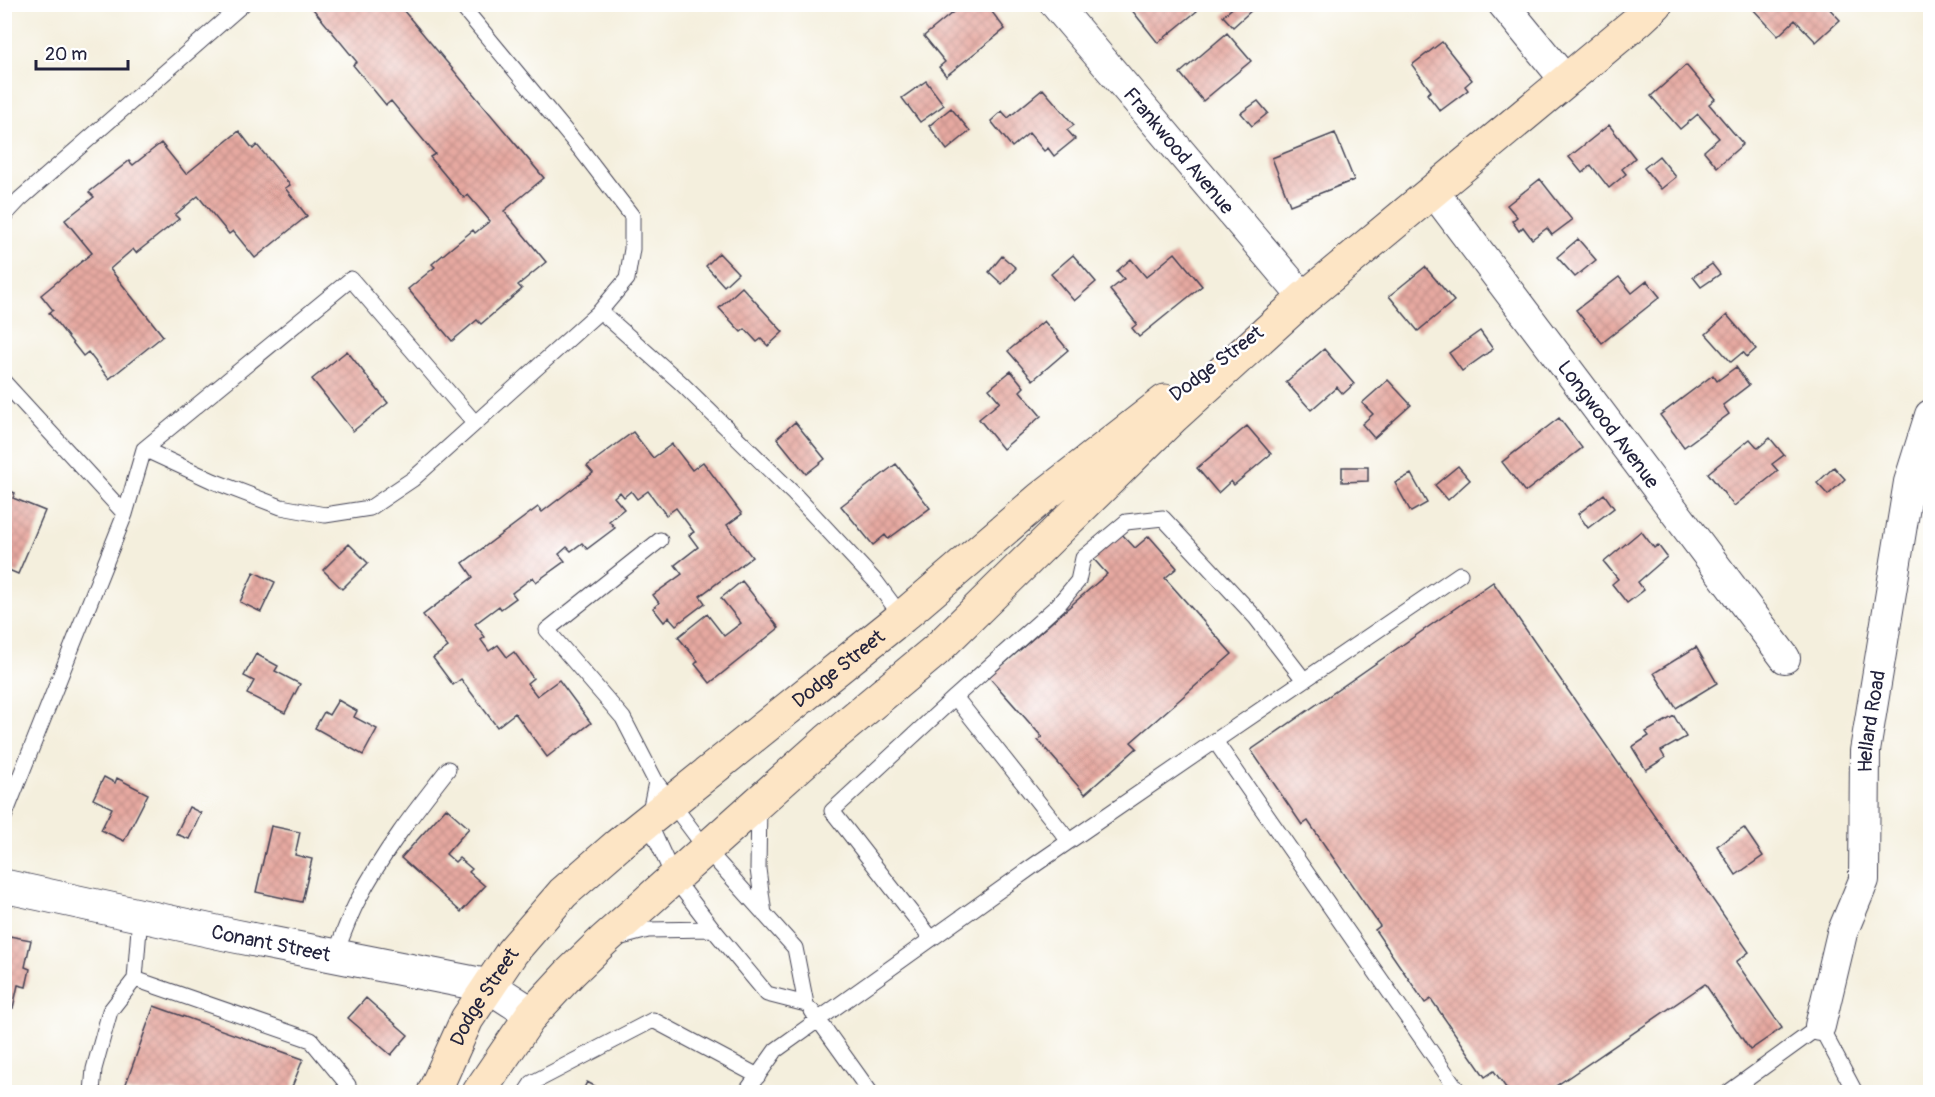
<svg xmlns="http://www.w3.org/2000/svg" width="1935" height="1097" font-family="Pangolin,sans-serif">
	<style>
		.building { fill: url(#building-cross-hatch) }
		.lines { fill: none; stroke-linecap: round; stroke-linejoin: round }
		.service-casing { stroke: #424153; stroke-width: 17 }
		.minor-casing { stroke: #424153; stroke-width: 32 }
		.tertiary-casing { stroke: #424153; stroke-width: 35 }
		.secondary-casing { stroke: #424153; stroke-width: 35 }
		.service { stroke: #fff; stroke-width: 15 }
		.minor { stroke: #fff; stroke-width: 30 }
		.tertiary { stroke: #fff; stroke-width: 33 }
		.secondary { stroke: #fde5c5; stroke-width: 33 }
		.labels { text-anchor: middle; stroke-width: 5; stroke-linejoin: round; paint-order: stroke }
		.street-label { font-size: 20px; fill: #22223b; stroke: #fff }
	</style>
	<defs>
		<pattern id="building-cross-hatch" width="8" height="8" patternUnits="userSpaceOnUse" patternTransform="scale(1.5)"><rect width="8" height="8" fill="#e6a9a0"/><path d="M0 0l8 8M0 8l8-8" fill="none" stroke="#c5918b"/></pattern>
	</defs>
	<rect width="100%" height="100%" fill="#fff"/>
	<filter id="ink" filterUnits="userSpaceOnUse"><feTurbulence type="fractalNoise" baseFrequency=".0167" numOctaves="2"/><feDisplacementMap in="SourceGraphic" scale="12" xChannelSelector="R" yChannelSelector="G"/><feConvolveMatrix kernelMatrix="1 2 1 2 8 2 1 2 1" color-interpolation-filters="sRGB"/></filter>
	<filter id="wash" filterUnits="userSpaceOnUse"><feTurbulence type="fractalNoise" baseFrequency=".008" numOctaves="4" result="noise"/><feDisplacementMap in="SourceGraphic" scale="24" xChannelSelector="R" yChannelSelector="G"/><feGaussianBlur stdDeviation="1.35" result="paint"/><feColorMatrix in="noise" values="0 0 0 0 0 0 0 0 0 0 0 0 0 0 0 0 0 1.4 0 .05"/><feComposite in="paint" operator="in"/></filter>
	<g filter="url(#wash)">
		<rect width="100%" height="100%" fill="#f4efdd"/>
		<g id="blocks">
			<!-- building -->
			<path class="building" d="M309,4H398L544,178L504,211L546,262L518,285L522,289L481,324L477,320L452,341L408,289L435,267L432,264L473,230L475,233L490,221L468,195L464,198L430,157L435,154L391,101L386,105L353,65L357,62Z
				M963,4H986L1005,29L946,76L939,67L945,62L924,36Z
				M1127,4H1191L1197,11L1158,43Z
				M1237,4H1248L1253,9L1233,27L1223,16Z
				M1756,4H1825L1840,20L1816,42L1795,20L1778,36L1752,8Z
				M1227,33L1251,61L1203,101L1180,73Z
				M1442,42L1472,80L1465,86L1468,90L1440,111L1427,94L1431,91L1412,65Z
				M1686,65L1715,99L1709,104L1743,144L1717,167L1704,151L1719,138L1698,114L1680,129L1651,96Z
				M926,81L944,105L920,122L902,98Z
				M1043,89L1074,125L1067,130L1075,139L1054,156L1048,148L1044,151L1029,133L1012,147L991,121L1002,111L1008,118Z
				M1258,101L1268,113L1252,126L1241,113Z
				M951,108L970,131L947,150L929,126Z
				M1609,125L1635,158L1622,169L1626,174L1609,188L1591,165L1582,173L1569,157Z
				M239,131L253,149L257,145L290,185L285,188L307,216L255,258L233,231L229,234L198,196L175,215L179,219L136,253L133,249L110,269L163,336L109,379L88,352L83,356L49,313L53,310L41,295L92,253L65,220L94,197L89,192L129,161L133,165L161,143L186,174Z
				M1335,133L1354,180L1290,205L1272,158Z
				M1659,156L1676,177L1661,189L1644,168Z
				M1540,179L1572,220L1552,235L1547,228L1532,239L1523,227L1519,231L1512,221L1517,217L1507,205Z
				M1578,239L1596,260L1575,277L1557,257Z
				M719,253L738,273L724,286L706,266Z
				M1175,253L1202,286L1139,337L1132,328L1137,324L1110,290L1124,279L1117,271L1131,259L1146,277Z
				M1073,255L1096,282L1074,301L1051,274Z
				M1002,256L1016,268L1002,284L989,272Z
				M1712,264L1720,274L1701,287L1693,277Z
				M1425,267L1454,301L1418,331L1389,296Z
				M1619,277L1632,293L1647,281L1660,297L1602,343L1576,310Z
				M742,287L783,332L768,346L761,339L757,342L745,329L741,332L719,308Z
				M1727,315L1756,349L1747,357L1743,352L1731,362L1706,334Z
				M1044,321L1068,350L1033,380L1008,351Z
				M1480,331L1493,349L1462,371L1449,353Z
				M1324,349L1354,384L1343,394L1337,387L1311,410L1286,382Z
				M347,351L388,403L353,431L312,379Z
				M1736,367L1749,385L1723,405L1729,414L1684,447L1660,415L1713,375L1717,381Z
				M1011,371L1024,387L1020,391L1041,416L1003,449L979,419L1000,402L989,389Z
				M1388,380L1411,405L1374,438L1362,424L1373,414L1362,403Z
				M1559,418L1582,448L1525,492L1502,462Z
				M795,422L825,459L806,474L777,438Z
				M1247,426L1271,454L1234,485L1231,481L1218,493L1197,468Z
				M633,432L653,458L672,444L692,470L703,462L742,514L727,525L752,557L700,596L705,603L676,625L669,617L664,622L653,608L659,603L653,595L682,574L675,565L698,547L689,535L694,532L676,508L666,515L648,491L637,499L631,491L624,497L620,492L614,497L624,509L609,521L615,528L587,549L582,543L571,551L567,547L559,554L565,561L536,582L533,577L512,593L516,598L501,609L499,606L475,624L485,637L481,640L489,651L498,645L507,657L514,652L533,678L527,683L537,696L559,680L591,723L547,757L515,713L497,727L461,679L453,685L433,658L448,647L423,615L473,577L463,563L538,507L542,512L593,473L587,466Z
				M1770,438L1784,455L1772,464L1778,471L1734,506L1708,473L1750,439L1758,448Z
				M896,464L930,508L888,539L885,535L873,545L841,506Z
				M1458,466L1470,480L1448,500L1435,485Z
				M1342,467H1368V481L1342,482Z
				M1834,467L1845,479L1828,495L1817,483Z
				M1411,474L1427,503L1411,512L1395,483Z
				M4,489L15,493L13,498L45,511L18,574L4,568Z
				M1604,494L1614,508L1588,528L1578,514Z
				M1119,531L1135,548L1149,536L1177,568L1165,578L1232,654L1131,742L1137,748L1085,794L1038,740L1042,737L989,677L1107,574L1091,556Z
				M1641,531L1654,548L1658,545L1667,557L1638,582L1644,590L1627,603L1612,584L1618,579L1604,562Z
				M349,544L368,563L342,589L323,570Z
				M254,572L275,582L261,612L240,602Z
				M742,581L779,628L710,683L695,664L698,661L678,637L707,614L724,636L741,623L721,598Z
				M1493,582L1749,952L1736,962L1782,1028L1750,1050L1705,984L1547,1092H1509L1494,1071L1485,1077L1431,999L1425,1003L1375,930L1380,926L1308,821L1302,825L1251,750Z
				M1696,647L1717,683L1676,708L1654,673Z
				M256,654L278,666L275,671L300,684L285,713L247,694L254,681L244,676Z
				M338,700L357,711L354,717L377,729L363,755L315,728L324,712L329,715Z
				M1674,716L1686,737L1661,751L1665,758L1646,770L1632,747L1649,736L1646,732Z
				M104,777L115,783L117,778L148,794L124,841L101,830L112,808L93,799Z
				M189,807L201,813L189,839L176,834Z
				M446,808L469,828L446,854L455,862L459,858L472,869L469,872L485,886L461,912L401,858Z
				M271,826L300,832L295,855L312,859L302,902L256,892Z
				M1744,828L1763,856L1736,875L1717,846Z
				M4,935L31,940L25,967L30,969L26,987L18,985L13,1008L4,1006Z
				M366,998L408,1035L391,1055L348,1018Z
				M154,1006L303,1059L290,1092H123Z
				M587,1082L606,1092H582Z"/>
		</g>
	</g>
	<g filter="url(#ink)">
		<use href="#blocks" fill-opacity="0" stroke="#424153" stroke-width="1.5"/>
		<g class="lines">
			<!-- service casing -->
			<g class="service-casing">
				<path id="service" d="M4,216L20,199L243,4
					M600,311L680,382L794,494L876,582L902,617
					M4,382L125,514
					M144,449L351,279L475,423
					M955,697L1058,605L1078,581L1083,558L1126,522L1163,518L1256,618L1304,680
					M1215,741L1460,574
					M656,782L648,821L674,878L713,929L767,994L806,1004L795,948L706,849L656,782L623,718L547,630L660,540
					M759,803L758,869L764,914
					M4,817L125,514L144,449L213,481L281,507L325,515L370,508L413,479L600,311L627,279L632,249V216L582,151L460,4
					M140,916L135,979L311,1040L348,1085L345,1092
					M618,938L648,930L713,929
					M931,938L832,811L955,697L1069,841
					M335,955C342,937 349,917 358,900C383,852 415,811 448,769
					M812,1011L870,1092
					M92,1092L94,1069L110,1011L135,979
					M526,1092L532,1083L653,1020L758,1076
					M746,1092L776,1050L1036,864L1215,741L1459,1092
					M1729,1092L1820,1026L1855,1092"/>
			</g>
			<!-- minor casing -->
			<g class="minor-casing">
				<g id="minor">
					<path id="s1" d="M1055,4L1304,298"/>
					<path d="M1503,4L1566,81"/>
					<path id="s2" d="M1433,191L1785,658"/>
					<path id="s3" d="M1820,1026L1842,933L1864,880L1865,751L1909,482L1930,415"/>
				</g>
			</g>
			<!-- tertiary casing -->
			<g class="tertiary-casing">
				<g id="tertiary">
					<path id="s4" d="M4,886L235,936L489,986L532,1014"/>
				</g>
			</g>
			<!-- secondary casing -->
			<g class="secondary-casing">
				<g id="secondary">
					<path id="s5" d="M434,1092L467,1019L512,952L563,893L618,845L902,617L1041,498L1165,401"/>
					<path d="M479,1092L532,1014L570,973L603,941L827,741L935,651L1173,417L1304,298L1640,19L1656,4"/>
				</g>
			</g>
			<!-- service -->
			<use href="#service" class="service"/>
			<!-- minor -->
			<use href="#minor" class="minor"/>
			<!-- tertiary -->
			<use href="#tertiary" class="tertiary"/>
			<!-- secondary -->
			<use href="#secondary" class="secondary"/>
		</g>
	</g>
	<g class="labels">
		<!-- street labels -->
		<g class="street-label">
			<text dy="7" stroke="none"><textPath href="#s1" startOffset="192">Frankwood Avenue</textPath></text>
			<text transform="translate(1216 363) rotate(-37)" y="7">Dodge Street</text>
			<text dy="7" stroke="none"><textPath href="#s2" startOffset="292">Longwood Avenue</textPath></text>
			<text dy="7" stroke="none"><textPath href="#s5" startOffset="594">Dodge Street</textPath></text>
			<text dy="7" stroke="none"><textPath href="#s3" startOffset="312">Hellard Road</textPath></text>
			<text dy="7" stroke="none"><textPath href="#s4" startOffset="273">Conant Street</textPath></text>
			<text dy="7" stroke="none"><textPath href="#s5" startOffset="108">Dodge Street</textPath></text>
		</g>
	</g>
	<!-- margin -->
	<rect width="1935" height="1097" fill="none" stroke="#fff" stroke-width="24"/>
	<!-- scale -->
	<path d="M36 60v9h92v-9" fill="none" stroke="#22223b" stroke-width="3"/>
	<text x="45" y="60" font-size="18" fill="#22223b" stroke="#ffffff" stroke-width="4.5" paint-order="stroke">20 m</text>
</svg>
